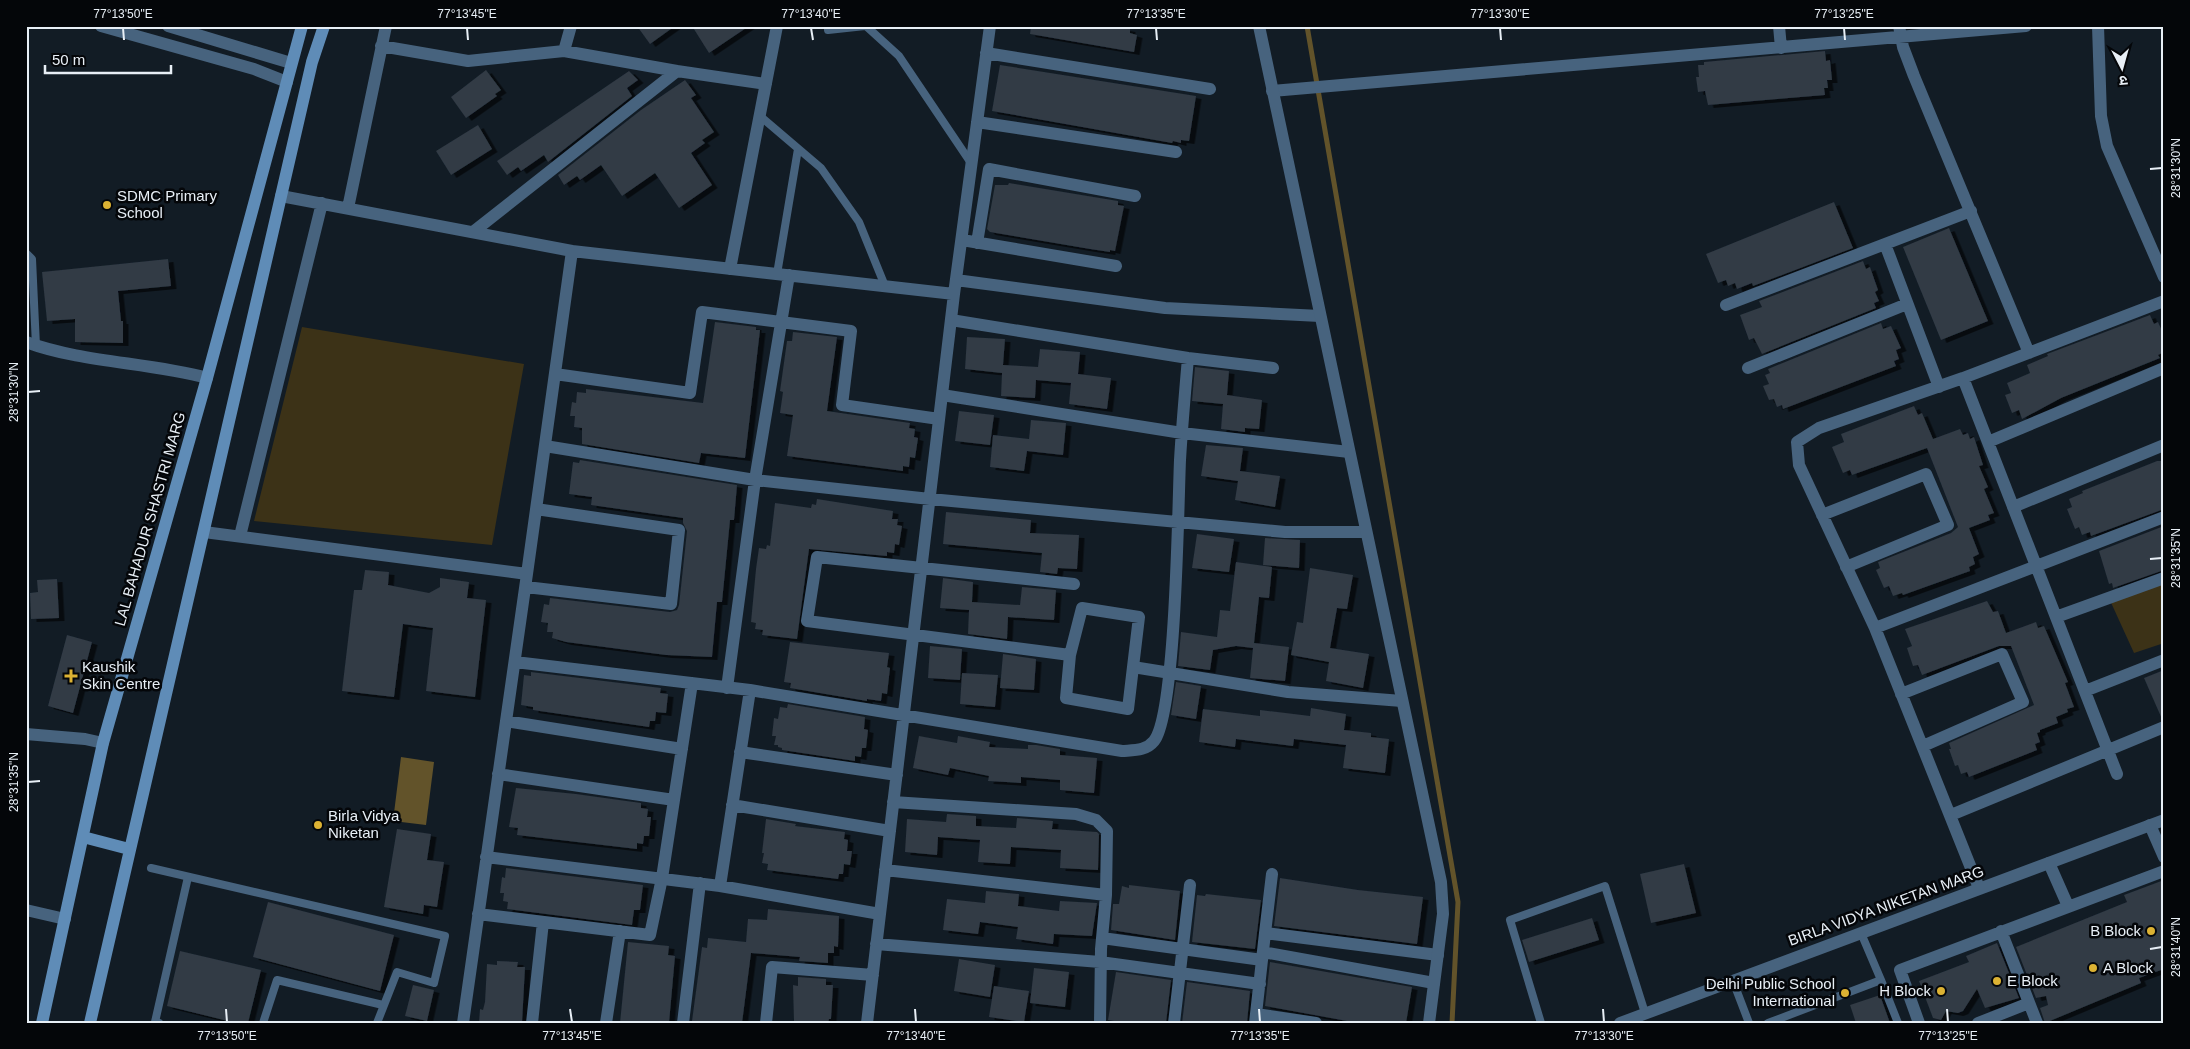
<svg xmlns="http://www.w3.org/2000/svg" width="2190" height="1049" font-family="Arial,'Noto Sans Devanagari',sans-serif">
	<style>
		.green { fill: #3c3217 }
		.water { fill: #62532a }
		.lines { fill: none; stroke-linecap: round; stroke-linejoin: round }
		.stream { stroke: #62532a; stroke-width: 5 }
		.building { fill: #303a45; filter: url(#shadow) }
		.service { stroke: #47637e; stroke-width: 8 }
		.minor { stroke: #47637e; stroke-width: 12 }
		.tertiary { stroke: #47637e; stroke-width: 12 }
		.secondary { stroke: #5f8cb7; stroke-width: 12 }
		.ticks { fill: none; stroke: #e8eff6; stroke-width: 2 }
		.poi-dot { fill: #dcb233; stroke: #040609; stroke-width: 2 }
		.labels { text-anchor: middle; stroke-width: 5; stroke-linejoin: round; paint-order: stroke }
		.poi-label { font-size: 15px; fill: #e8eff6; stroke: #040609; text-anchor: start }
		.street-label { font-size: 15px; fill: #e8eff6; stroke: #040609 }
		.neatline { fill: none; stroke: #e8eff6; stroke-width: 2 }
		.ticks-label { font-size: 12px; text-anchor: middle; fill: #e8eff6 }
	</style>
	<defs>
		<filter id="shadow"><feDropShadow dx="5.5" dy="3" stdDeviation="0" flood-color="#0009"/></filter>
	</defs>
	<rect width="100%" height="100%" fill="#121c25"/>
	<!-- green -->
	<path class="green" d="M302,327L524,364L492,545L254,521Z
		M2164,574V643L2134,653L2108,596Z"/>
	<!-- water -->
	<path class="water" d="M401,757L434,762L426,825L393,821Z"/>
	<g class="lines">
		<!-- stream -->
		<path class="stream" d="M1307,26L1458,902L1452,1023"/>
	</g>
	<!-- building -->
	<path class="building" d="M637,26H675L650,44Z
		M692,26H749L709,53Z
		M1031,26H1113L1130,29V33L1137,35L1134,52L1030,34Z
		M1825,51L1826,61L1830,60L1832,80H1827L1828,88H1824L1825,95L1708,105L1705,91L1698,92L1696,77H1699L1698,65H1704V62Z
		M1000,65L1196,96L1189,141L1181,140V143L1173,141L1172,143L992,111Z
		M486,70L501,90L495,94L497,96L466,118L451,97Z
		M629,71L638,80L627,88L632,96L548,162L544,155L521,171L518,167L507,175L497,161Z
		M685,80L696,95L691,98L714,132L702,140L705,143L691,153L712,185L679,208L655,173L622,196L601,165L580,180L577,176L564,185L558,175L641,110Z
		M478,125L492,149L451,175L436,151Z
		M1009,183L1118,201V205L1124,206L1115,251L1110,250V252L1090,249L990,232L987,229L995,185H1008Z
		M1834,202L1853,248L1753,286L1752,283L1737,289L1735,283L1728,286L1726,280L1718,283L1706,254Z
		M1949,228L1988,321L1941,340L1903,247Z
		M168,259L171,286L118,291L121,321H123V343L75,342V319L47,321L42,272Z
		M1863,261L1866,269L1870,267L1878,290L1875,292L1879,301L1874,303L1876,308L1762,354L1754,338L1749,340L1740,315L1762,307L1759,301Z
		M2150,315L2154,324L2158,322L2164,335V352L2158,355L2160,358L2061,398L2022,419L2019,410L2012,413L2005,395L2011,393L2007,383L2030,373L2027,365L2048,356L2047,354Z
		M715,322L756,327V330H760L745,458L701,453L699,463L582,444V428L574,427L575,416H570L572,402L576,403L577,392L586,393V389L703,403Z
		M1881,323L1883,329L1891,326L1901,348L1896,350L1899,359L1894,361L1896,366L1783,409L1782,405L1777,407L1774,399L1769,400L1763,386L1769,384L1765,375L1770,373L1768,369Z
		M793,332L837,337L827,411L910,423L909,428L915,429L914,437L918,438L915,458L910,457L909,467L903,466V471L787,456L793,415L780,413L783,392L780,391L787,341H792Z
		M967,337L1005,339L1003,365L1038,367L1040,349L1080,352L1078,374L1111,378L1107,409L1069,404L1071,383L1036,380L1035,398L1001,396L1002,373L965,369Z
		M1195,367L1229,371L1227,395L1262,400L1259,429L1245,428V432L1221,429L1223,404L1192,401Z
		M1914,406L1918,415L1922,413L1933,439L1960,429L1963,435L1968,433L1970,439L1974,437L1983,465L1979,466L1988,487L1984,489L1994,513L1988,515L1990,520L1969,528L1979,554L1973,557L1975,564L1969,567L1970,571L1903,595L1902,593L1893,596L1889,586L1884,588L1876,570L1880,568L1878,562L1951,533L1958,527L1927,448L1852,475L1850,470L1843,473L1832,447L1844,442L1841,434Z
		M959,411L994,415L990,445L955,441Z
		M1031,420L1066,423L1063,455L1027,451L1024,471L990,467L993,435L1029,439Z
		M1206,445L1243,448L1240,471L1280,476L1275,507L1235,500L1238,481L1201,476Z
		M580,460L737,485L734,520H730L722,602H717L712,657L666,655L566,642L552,638L553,632H547L548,623L541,622L544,604L549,605L550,598L670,612L677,610L679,605L687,531L683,523V518L591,505L592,497L569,494L573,462L579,463Z
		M2157,461H2164V509L2091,536L2090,532L2082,535L2079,527L2075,529L2067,509L2072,507L2069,499L2083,493L2082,491Z
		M817,499L893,511L892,519H898L897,525L902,526L899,545L895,544L894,553L887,552V556L809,549L797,639L762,635L763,630L755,629L756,623L751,622L756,569L759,548L766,549L767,545L770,546L775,503L811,508L812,504L816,505Z
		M946,512L1031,520L1030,533L1079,535L1077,569L1058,568L1057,574L1040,572L1042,553L943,544Z
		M2164,526V570L2113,588L2112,583L2109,584L2099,551Z
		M1197,534L1234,539L1229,572L1192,568Z
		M1265,538L1300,540L1299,568L1263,565Z
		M1236,562L1272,567L1269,598L1259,597L1254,643L1289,647L1285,681L1250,678L1253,648L1236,646L1213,650L1210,670L1178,666L1181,632L1217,637L1220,610L1230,611Z
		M1310,568L1353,575L1347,609L1337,608L1330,648L1369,654L1363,688L1326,681L1329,662L1291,655L1297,622L1303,623Z
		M365,570L389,572L388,585L429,593L440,587V578L469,582L467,598L486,600L475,697L426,691L433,628L403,624L394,697L342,691L354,590H362Z
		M943,578L973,582L972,602L1020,605L1022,587L1056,590L1054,620L1008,617L1007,639L968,634L969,610L940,608Z
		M57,579L59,618L31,619L30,593L38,592L37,580Z
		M1987,601L1993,612L1998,611L2006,633L2036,622L2038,628L2044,626L2068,682L2065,683L2074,707L2067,709L2068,712L2056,717L2058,723L2040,730V732L2037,733L2040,742L2035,744L2037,750L1969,777L1967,772L1961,774L1958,765L1955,766L1949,749H1951L1949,743L2034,705L2011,646H1999L1922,675L1918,665L1913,666L1907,648L1912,646L1905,629Z
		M67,635L92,642L73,713L48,706Z
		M790,642L889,653L887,667L890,668L887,694L882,693L881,701L867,699V701L790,688L791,683L784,682Z
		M930,646L962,649L960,680L928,678Z
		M1003,654L1036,659L1034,690L1000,688Z
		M2164,670V719H2162L2144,678Z
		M531,672L661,688L660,693L668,694L666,713L656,712L655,721H650L649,727L533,710V707L521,705L524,675L531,676Z
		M962,673L998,675L995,707L960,704Z
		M1176,682L1201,686L1196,719L1171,715Z
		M788,704L865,717L864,729L868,730L866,748H862L861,757L855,756V761L782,750V748L778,747V745H774L776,736H772L774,718L778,719L780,707L787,708Z
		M1311,708L1346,714L1344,730L1371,733V737L1389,739L1385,773L1343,768L1346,745L1294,739L1293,746L1236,739L1235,747L1199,742L1203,709L1260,716V710L1310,716Z
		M919,736L957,743L958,736L990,742L989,747L1028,749V745H1036L1060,749V755L1097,758L1094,793L1060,790V780L1021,777V783L1006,782L988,781L989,776L950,768L948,775L913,768Z
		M516,788L576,794L641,803V808L648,809L647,817H651L649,836H644L643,844L637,843V849L517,835L518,828L509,827Z
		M947,814L976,816V826L1016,828L1017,818L1053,821L1052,829L1097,832L1099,834L1098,870L1060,868L1061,850L1011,847L1010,864L978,862L980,840L938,837L937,855L905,852L907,819L946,822Z
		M766,819L796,824L795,826L845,832L844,839L848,840L847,851H852L850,865L844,864L843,874H839L838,879L767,870L768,864L762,863L764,853H762Z
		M397,829L431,834L427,860L444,862L437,907L424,905L423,914L384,907Z
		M1684,864L1696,913L1651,923L1640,874Z
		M506,868L643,885L640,910H634L632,925L507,909L508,902L503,901L504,893H500L502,877L505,878Z
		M1280,878L1358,890L1423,897L1417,944L1274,926Z
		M2164,880V969L2139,978L2141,983L2045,1023L2040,1008L2048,1005L2046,996L2036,998L2016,947L2127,902L2124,895Z
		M1129,885L1180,891L1175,940L1111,930L1113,904H1119L1122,886L1129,888Z
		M986,891L1019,894L1018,906L1059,911L1060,901L1097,903L1092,936L1054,934L1053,944L1016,939L1018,927L980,922L978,934L943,930L947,899L985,903Z
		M1206,894L1261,900L1255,949L1192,942L1197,895L1205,896Z
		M268,902L394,935L380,991L253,957Z
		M768,909L839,916L838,947L834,946V953H828V963L799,961L800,957L751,953L742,1023H698L692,1021L702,947L707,948L708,938L746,942L748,919L767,920Z
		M1592,918L1599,940L1529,962L1522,940Z
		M628,942L669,946L668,955L675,956L669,1023H620Z
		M1997,943L2019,998L1985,1008L1977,989L1963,1011L1958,1013L1946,1011L1941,1020L1933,1018L1919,981L1969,962L1966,956Z
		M180,951L261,970L248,1023H236L167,1006Z
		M959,959L995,965L990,997L954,991Z
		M497,961L518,962L517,967H525L522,1023H479L480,1009L483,1010L485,1002L487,964L497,965Z
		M1270,962L1412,987L1406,1023H1358L1265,1006Z
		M1034,968L1069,972L1065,1007L1030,1003Z
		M1116,972L1171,980L1166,1023H1126L1108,1020Z
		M798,977L826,979V985H833L831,1019H829L828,1023L794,1021L793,985L798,986Z
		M1187,982L1250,991L1247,1023H1182Z
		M413,985L434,990L427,1021L405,1016Z
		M994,986L1029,991L1024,1022L989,1017Z
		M1880,995L1890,1023H1856L1850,1005Z"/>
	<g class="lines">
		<!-- service -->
		<path class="service" d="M866,26L899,56L971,163
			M828,30L865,26
			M760,116L821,168L859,222L885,286
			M26,253L32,259L36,346
			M777,274L798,149
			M151,868L445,936L434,983L397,972L377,1023
			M1881,980L1898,1023
			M1733,981L1749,1023
			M159,1023L155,1022L188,877
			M263,1023L277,980L383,1005
			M1541,1023L1510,920L1605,886L1645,1013
			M1768,1023L1881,980L1861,933"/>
		<!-- minor -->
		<path class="minor" d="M1779,26L1781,48
			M1899,26L1903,47L1914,76L2029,353
			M2098,26L2101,116L2107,146L2164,277
			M381,46L468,61L564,51L677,71
			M564,51L571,26
			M986,53L1210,89
			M1272,91L2026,26
			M977,122L1176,152
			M348,208L386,26
			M473,232L677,71L766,84
			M968,241L1116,266
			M977,243L989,169L1135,196
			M1885,244L1939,387
			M572,251L954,294
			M730,269L777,26
			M956,280L1165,308L1320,316
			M1726,305L1971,211
			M951,320L1188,358L1273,368
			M26,342C83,363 148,362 207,378
			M1748,368L1907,304
			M555,374L690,393L702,312L851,331L842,405L939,419
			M1963,378L2117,774
			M942,395L1182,433L1349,452
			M1988,442L2164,368
			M545,446L755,480L930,499L1285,532H1366
			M2013,507L2164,445
			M1822,515L1926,474L1948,525L1846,567
			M204,532L527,574L572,251L281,196
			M240,536L322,203
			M1074,584L817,557L807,621L1070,655L1066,698L1128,709L1133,667L1288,692L1402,701
			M526,587L671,604L679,530L536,509
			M2056,617L2164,578
			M1875,628L2164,517
			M1070,655L1082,608L1139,617L1133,667
			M515,662L750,690L1122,751C1134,750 1146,751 1154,741C1176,714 1178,506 1180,460C1182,426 1185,392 1188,358
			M727,688L755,480L789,275
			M2085,691L2164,660
			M1901,694L2002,654L2023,702L1923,746
			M506,721L682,749
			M26,734L85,739L103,743
			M740,752L897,775
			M498,774L674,800
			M893,802L1076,814L1096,820L1107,831L1106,895L1101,949L1100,1023
			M732,805L890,831
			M1951,815L2164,727
			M2150,825L2164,857
			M486,857L720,886L880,914
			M2049,863L2068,906
			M885,870L1106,895
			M720,886L750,690
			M1979,888L1875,628L1799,465L1797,442L1819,428L1963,378L2164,301
			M26,910L65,919
			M478,914L650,935L662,878L692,683
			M2001,931L2037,1023
			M1265,933L1272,874
			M1102,938L1262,960L1265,933L1438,955
			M876,944L1100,962L1260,984
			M1263,952L1434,983
			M1256,1014L1316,1023
			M463,1023L527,574
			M532,1023L543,922
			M606,1023L620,931
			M683,1023L700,883
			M766,1023L772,967L873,975
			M867,1023L954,294L990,26
			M1174,1023L1190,885
			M1255,1023L1262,960
			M1919,1023L1900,970L2164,871
			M1978,1023L2029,1003"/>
		<!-- tertiary -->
		<path class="tertiary" d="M101,26L254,69L287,82
			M168,26L291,63
			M1259,26L1441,882L1443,914L1429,1023
			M1620,1023L2164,820"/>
		<!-- secondary -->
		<path class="secondary" d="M83,837L129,849
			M42,1023L103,743L207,378L302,26
			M90,1023L312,62L324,26"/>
	</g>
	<!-- ticks -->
	<path class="ticks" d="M123,28L124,40M467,28L468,40M811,28L813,40M1156,28L1157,40M1500,28L1501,40M1844,28L1845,40M2150,169L2162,168M28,392L40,391M2150,559L2162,558M28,782L40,781M2150,949L2162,947M226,1009L227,1022M570,1009L572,1022M915,1009L916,1022M1259,1009L1260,1022M1603,1009L1604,1022M1947,1009L1948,1022"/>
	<!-- markers -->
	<g class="poi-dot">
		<circle cx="107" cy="205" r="5"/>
		<path d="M68.5 668.5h5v5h5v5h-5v5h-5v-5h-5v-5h5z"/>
		<circle cx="318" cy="825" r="5"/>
		<circle cx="2151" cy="931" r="5"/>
		<circle cx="2093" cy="968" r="5"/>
		<circle cx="1997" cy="981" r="5"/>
		<circle cx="1941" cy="991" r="5"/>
		<circle cx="1845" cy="993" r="5"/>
	</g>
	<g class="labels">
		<!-- poi labels -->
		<g class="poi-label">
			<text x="117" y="201">SDMC Primary<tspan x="117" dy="17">School</tspan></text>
			<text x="82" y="672">Kaushik<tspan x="82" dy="17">Skin Centre</tspan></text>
			<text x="328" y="821">Birla Vidya<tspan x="328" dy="17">Niketan</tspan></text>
			<text x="2141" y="936" text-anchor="end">B Block</text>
			<text x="2103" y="973">A Block</text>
			<text x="2007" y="986">E Block</text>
			<text x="1835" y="989" text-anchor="end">Delhi Public School<tspan x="1835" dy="17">International</tspan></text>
			<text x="1931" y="996" text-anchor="end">H Block</text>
		</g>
		<!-- street labels -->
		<g class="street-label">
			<text transform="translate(150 519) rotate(-74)" y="5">LAL BAHADUR SHASTRI MARG</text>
			<text transform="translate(1886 906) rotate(-20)" y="5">BIRLA VIDYA NIKETAN MARG</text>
		</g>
	</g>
	<!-- border -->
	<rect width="2190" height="1049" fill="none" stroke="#040609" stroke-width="55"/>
	<!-- north arrow -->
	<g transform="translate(2122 68) rotate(174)" stroke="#040609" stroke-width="4" paint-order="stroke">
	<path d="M0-4L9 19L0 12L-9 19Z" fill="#e8eff6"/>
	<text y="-8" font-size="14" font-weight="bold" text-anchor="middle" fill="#e8eff6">उ</text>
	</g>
	<!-- scale -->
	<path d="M45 65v8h126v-8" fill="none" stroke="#e8eff6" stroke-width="2.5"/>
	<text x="52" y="65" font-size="15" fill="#e8eff6" stroke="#040609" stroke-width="4" paint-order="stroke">50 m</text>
	<rect x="28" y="28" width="2134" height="994" class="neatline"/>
	<g class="ticks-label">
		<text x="123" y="18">77°13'50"E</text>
		<text x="467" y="18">77°13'45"E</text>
		<text x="811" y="18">77°13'40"E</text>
		<text x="1156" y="18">77°13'35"E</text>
		<text x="1500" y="18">77°13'30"E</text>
		<text x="1844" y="18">77°13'25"E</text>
		<text transform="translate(2176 168) rotate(-90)" y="4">28°31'30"N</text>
		<text transform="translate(14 392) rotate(-90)" y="4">28°31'30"N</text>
		<text transform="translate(2176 558) rotate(-90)" y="4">28°31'35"N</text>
		<text transform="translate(14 782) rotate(-90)" y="4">28°31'35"N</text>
		<text transform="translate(2176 947) rotate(-90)" y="4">28°31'40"N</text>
		<text x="227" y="1040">77°13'50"E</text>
		<text x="572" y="1040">77°13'45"E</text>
		<text x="916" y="1040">77°13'40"E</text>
		<text x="1260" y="1040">77°13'35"E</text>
		<text x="1604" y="1040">77°13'30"E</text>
		<text x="1948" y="1040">77°13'25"E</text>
	</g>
</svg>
